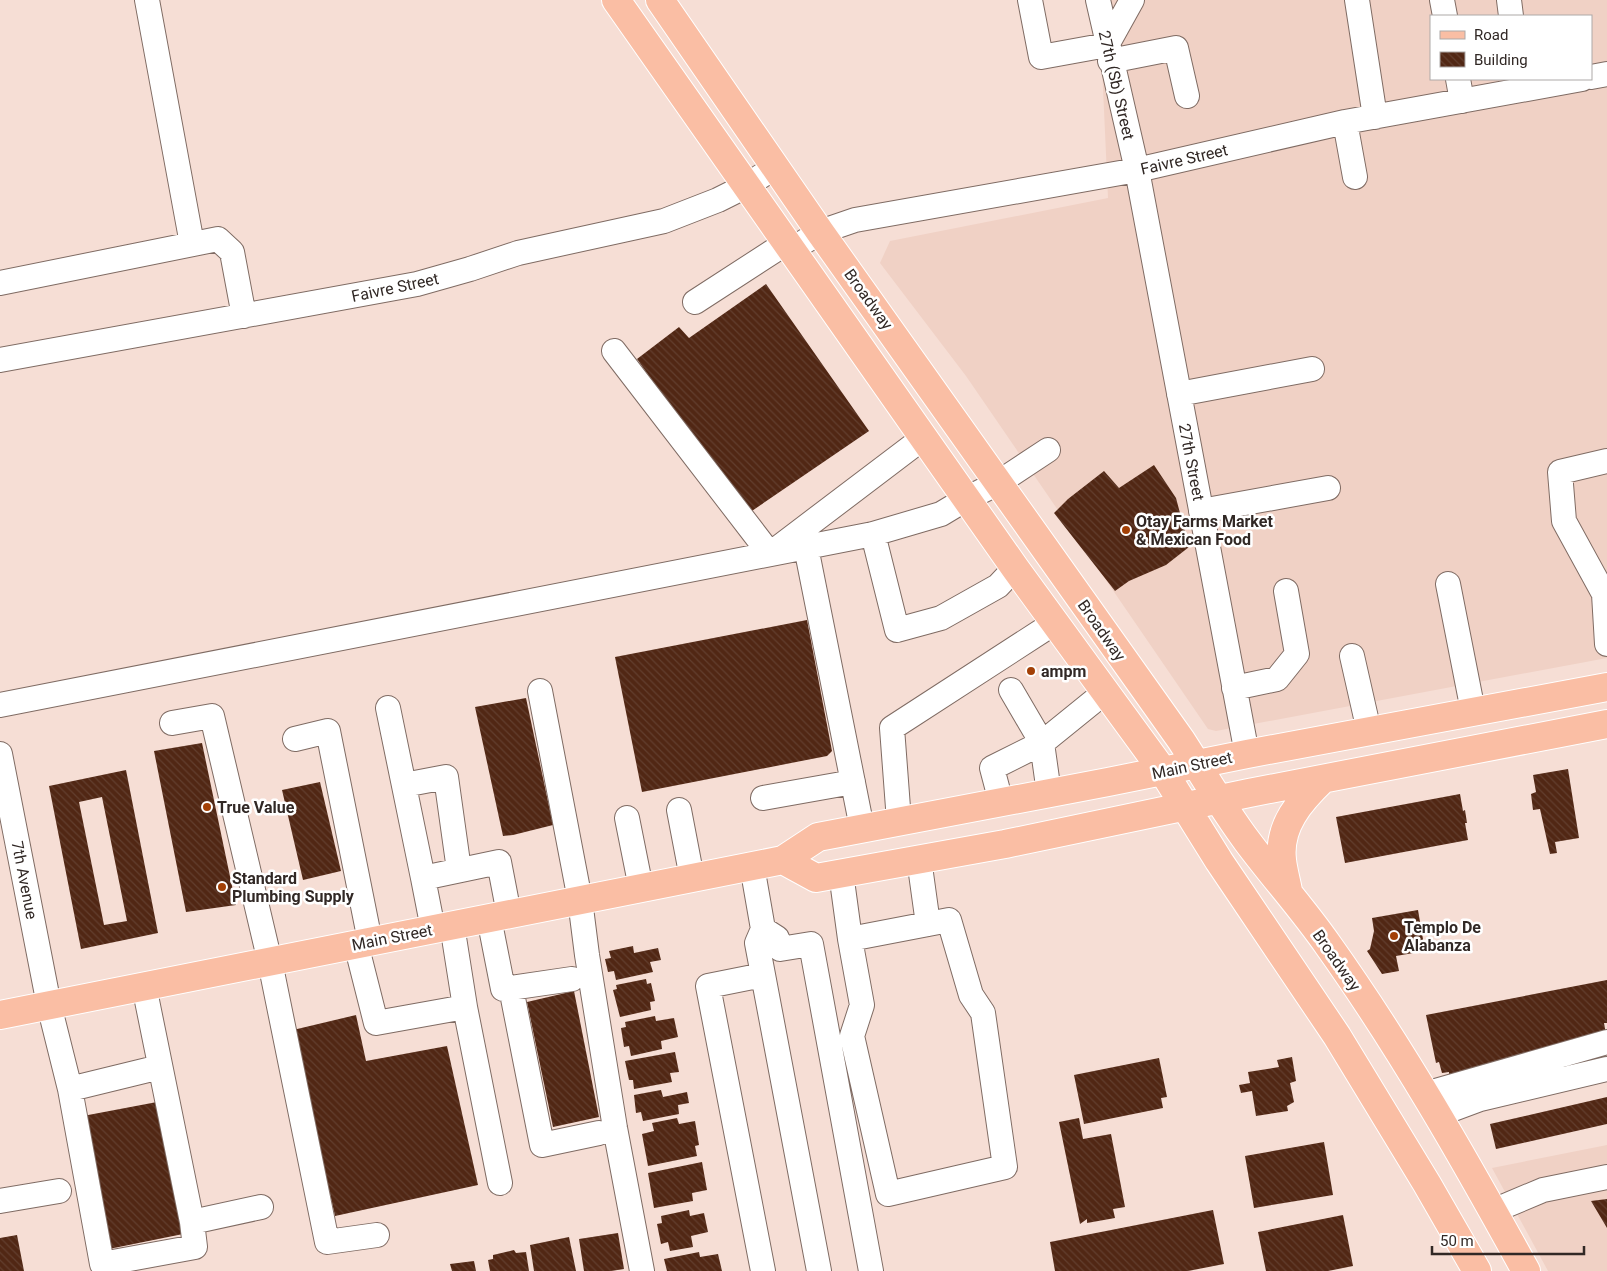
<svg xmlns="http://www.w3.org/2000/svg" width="1607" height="1271" font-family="Roboto,sans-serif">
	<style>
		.built { fill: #f0d1c5; fill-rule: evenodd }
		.building { fill: url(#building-back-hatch); fill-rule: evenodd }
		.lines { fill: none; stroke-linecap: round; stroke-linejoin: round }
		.minor-casing { stroke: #7f6b63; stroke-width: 26 }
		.major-casing { stroke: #fff; stroke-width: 30 }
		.minor { stroke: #fff; stroke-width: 24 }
		.major { stroke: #fabea4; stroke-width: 28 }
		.poi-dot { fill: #a34006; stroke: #fff; stroke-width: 2 }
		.labels { text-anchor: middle; stroke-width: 5; stroke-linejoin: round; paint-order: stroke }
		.street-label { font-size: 16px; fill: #312825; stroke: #fff }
		.poi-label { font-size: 16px; font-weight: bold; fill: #312825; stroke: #fff; text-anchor: start }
	</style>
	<defs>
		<pattern id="building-back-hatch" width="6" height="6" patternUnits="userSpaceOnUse" patternTransform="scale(1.25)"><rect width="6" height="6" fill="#512714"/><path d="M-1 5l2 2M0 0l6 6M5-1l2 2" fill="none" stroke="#623e2e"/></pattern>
	</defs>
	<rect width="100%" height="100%" fill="#f6ded5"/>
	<!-- built -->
	<path class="built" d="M1099,0H1607V658L1216,731L1208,729L966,376L880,263L890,241L1108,198ZM1431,16H1591V79H1431Z
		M1607,1145V1271H1548L1492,1168Z"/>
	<!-- building -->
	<path class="building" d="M766,284L869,431L746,515L637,359L679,327L689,338Z
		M1154,465L1176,498L1189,547L1166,565L1129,581L1115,591L1054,513L1068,499L1104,471L1119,488Z
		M807,620L832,751L827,756L642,792L615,657Z
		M526,698L553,825L513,835L503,836L475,707Z
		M202,743L236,905L186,912L154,751Z
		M1568,769L1579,838L1555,842L1557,853L1550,854L1540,809L1533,810L1531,794L1536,792L1533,775Z
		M126,770L158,933L81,949L49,786ZM102,797L127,921L104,925L79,802Z
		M320,782L341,871L303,880L282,790Z
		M1460,794L1463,811L1465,810L1467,823H1465L1468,840L1345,863L1336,817Z
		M1418,910L1425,951L1396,956L1399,971L1382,974L1367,951L1370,949L1374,931L1372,918Z
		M633,946L634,953L658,948L661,960L650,962L653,972L616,980L614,971L608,972L605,959L611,958L609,951Z
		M646,979L647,984L651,983L655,1001L650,1002L651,1010L620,1017L613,990L617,989L616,985Z
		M1607,980V1023H1604L1606,1034L1598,1043L1482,1065L1483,1069L1449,1075V1072L1442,1073L1439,1062L1436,1063L1426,1015Z
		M574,991L599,1117L553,1127L527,1002Z
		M356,1015L366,1061L447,1046L478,1185L335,1216L293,1030Z
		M655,1016L656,1021L674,1018L678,1037L661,1041L662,1049L631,1056L629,1046L624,1047L621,1028L626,1027L625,1022Z
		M675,1052L679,1072L670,1073L672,1082L634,1089L633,1080H629L625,1061Z
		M1292,1057L1296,1081L1290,1083L1294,1102L1287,1106L1288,1111L1256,1116L1252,1091L1241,1093L1239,1085L1250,1083L1248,1072L1279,1067L1277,1060Z
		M1159,1058L1167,1097L1161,1098L1163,1108L1084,1124L1074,1075Z
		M661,1090L663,1097L687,1092L689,1103L678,1105L679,1114L643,1121L641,1112L636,1113L634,1095Z
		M1607,1097V1124L1496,1149L1490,1124Z
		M157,1102L183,1234L109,1249L83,1116Z
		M677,1118L679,1124L695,1121L699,1145L695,1146L697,1156L648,1166L642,1134L654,1131L652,1123Z
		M1079,1118L1083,1139L1111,1134L1125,1207L1113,1209L1115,1218L1087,1223V1219L1080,1224L1059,1122Z
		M1324,1142L1333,1195L1254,1208L1245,1156Z
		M702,1162L707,1190L692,1193L693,1201L654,1208L648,1173Z
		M1607,1199V1228L1591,1201Z
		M689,1210L690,1216L704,1213L708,1232L691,1236L693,1247L670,1251L668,1242L661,1244L657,1224L662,1223L661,1216Z
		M1213,1210L1224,1264L1188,1271H1055L1050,1242Z
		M1343,1215L1353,1266L1328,1271H1266L1258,1232Z
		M618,1233L624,1269L611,1271H584L579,1239Z
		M17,1235L24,1271H0V1238Z
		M569,1237L576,1271H534L530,1245Z
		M514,1250L516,1253L526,1252L529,1271H490L488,1260L493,1259V1255Z
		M699,1252L700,1257L718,1254L722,1271H667L664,1259Z
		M474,1261L476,1271H452L450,1264Z"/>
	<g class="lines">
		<!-- minor casing -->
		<g class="minor-casing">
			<path id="minor" d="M147,0L192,244
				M1030,0L1041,57L1107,45L1132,0
				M1098,0L1137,170L1247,754
				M1357,0L1375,117
				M1442,0L1445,16
				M1509,0L1511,16
				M1110,61L1176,48L1187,96
				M1591,77L1607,74
				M1458,79L1462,101
				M1345,122L1355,177
				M791,250L820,232L855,220L1137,170L1345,122L1582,79
				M0,283L218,239L232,252L244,316
				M695,302L786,243
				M614,351L770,554L923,438
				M0,360L417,284L470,269L518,253L664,221L718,200L746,186L775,167
				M1179,394L1312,369
				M1201,511L1328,488
				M873,534L897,630L941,618L998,586L1015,568
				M806,547L862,828
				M1448,584L1473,711
				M1607,592L1604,594L1607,644
				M1604,594L1564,521L1560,472L1607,461
				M1352,656L1369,731
				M1234,688L1277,679L1297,654L1286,591
				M1011,690L1042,743L1105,692
				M540,691L580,900L587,955L615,1128L642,1271
				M0,705L873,534L941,514L966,499L998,483L1048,450
				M388,708L423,878
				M172,723L212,716L270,962L327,1242L377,1235
				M295,739L328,731L370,941
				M0,754L49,1005L70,1089L102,1264L195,1247L192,1222
				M404,785L446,777L459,870
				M763,798L853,782
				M1001,802L992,768L1042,743L1049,793
				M679,810L692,878
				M627,818L641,888
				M899,821L892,728L1054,623
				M919,859L928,924
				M752,866L763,929L757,943L819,1271
				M841,873L850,939L862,1005L852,1036L888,1194L1005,1167L983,1013L971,995L949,920L850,939
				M489,918L503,989L572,979
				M433,929L423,878L499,862L509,914
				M763,929L777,938L780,949L811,944L871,1271
				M356,944L376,1023L465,1007L452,925
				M144,986L192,1222L261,1207
				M511,988L542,1145L599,1133
				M465,1007L500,1183
				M70,1089L160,1067
				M1425,1094L1607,1042
				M1437,1115L1480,1099L1607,1069
				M0,1201L59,1191
				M1493,1211L1543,1190L1607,1177
				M763,1271L708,986L763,975"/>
		</g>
		<!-- major casing -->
		<g class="major-casing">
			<path id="major" d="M616,0L1015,568L1163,771L1219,861L1337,1036L1427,1184L1477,1271
				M660,0L820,232L1181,740C1203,774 1223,809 1247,841C1273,876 1303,909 1328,945C1402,1049 1465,1160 1526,1271
				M783,860L816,878L1005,844L1249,793L1607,724
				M1288,891C1286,880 1283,870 1282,860C1278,826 1300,801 1323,779
				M0,1015L783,860L818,837L1108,782L1247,754L1607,687"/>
		</g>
		<!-- minor -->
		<use href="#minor" class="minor"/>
		<!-- major -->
		<use href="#major" class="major"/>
	</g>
	<!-- markers -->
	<g class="poi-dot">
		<circle cx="1126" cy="530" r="5"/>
		<circle cx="1031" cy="671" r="5"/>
		<circle cx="207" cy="807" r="5"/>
		<circle cx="222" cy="887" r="5"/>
		<circle cx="1394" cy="936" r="5"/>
	</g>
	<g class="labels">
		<!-- street labels -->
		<g class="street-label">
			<text transform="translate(1117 85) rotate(77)" y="6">27th (Sb) Street</text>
			<text transform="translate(1184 159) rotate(-13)" y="6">Faivre Street</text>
			<text transform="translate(395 287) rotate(-12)" y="6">Faivre Street</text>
			<text transform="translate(869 299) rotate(54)" y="6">Broadway</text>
			<text transform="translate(1192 462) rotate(79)" y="6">27th Street</text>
			<text transform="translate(1102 630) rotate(55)" y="6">Broadway</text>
			<text transform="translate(1192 765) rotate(-12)" y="6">Main Street</text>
			<text transform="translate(25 880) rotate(79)" y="6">7th Avenue</text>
			<text transform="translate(392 937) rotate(-11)" y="6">Main Street</text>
			<text transform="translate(1337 960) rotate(55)" y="6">Broadway</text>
		</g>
		<!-- poi labels -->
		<g class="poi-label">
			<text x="1136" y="527">Otay Farms Market<tspan x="1136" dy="18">&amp; Mexican Food</tspan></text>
			<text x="1041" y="677">ampm</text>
			<text x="217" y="813">True Value</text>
			<text x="232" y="884">Standard<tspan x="232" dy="18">Plumbing Supply</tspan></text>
			<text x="1404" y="933">Templo De<tspan x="1404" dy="18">Alabanza</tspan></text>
		</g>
	</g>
	<!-- legend -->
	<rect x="1430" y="15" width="162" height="65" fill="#ffffff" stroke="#ada9a8"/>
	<rect x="1440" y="31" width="25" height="8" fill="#fabea4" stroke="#ada9a8"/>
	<text x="1474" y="40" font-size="15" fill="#312825">Road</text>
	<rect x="1440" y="52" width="25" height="15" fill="url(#building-back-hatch)" stroke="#ada9a8"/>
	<text x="1474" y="65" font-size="15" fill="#312825">Building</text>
	<!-- scale -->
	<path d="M1432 1246v8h152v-8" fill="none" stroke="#312825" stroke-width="2.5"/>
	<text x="1440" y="1246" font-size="15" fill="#312825" stroke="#ffffff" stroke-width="4" paint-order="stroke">50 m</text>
</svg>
